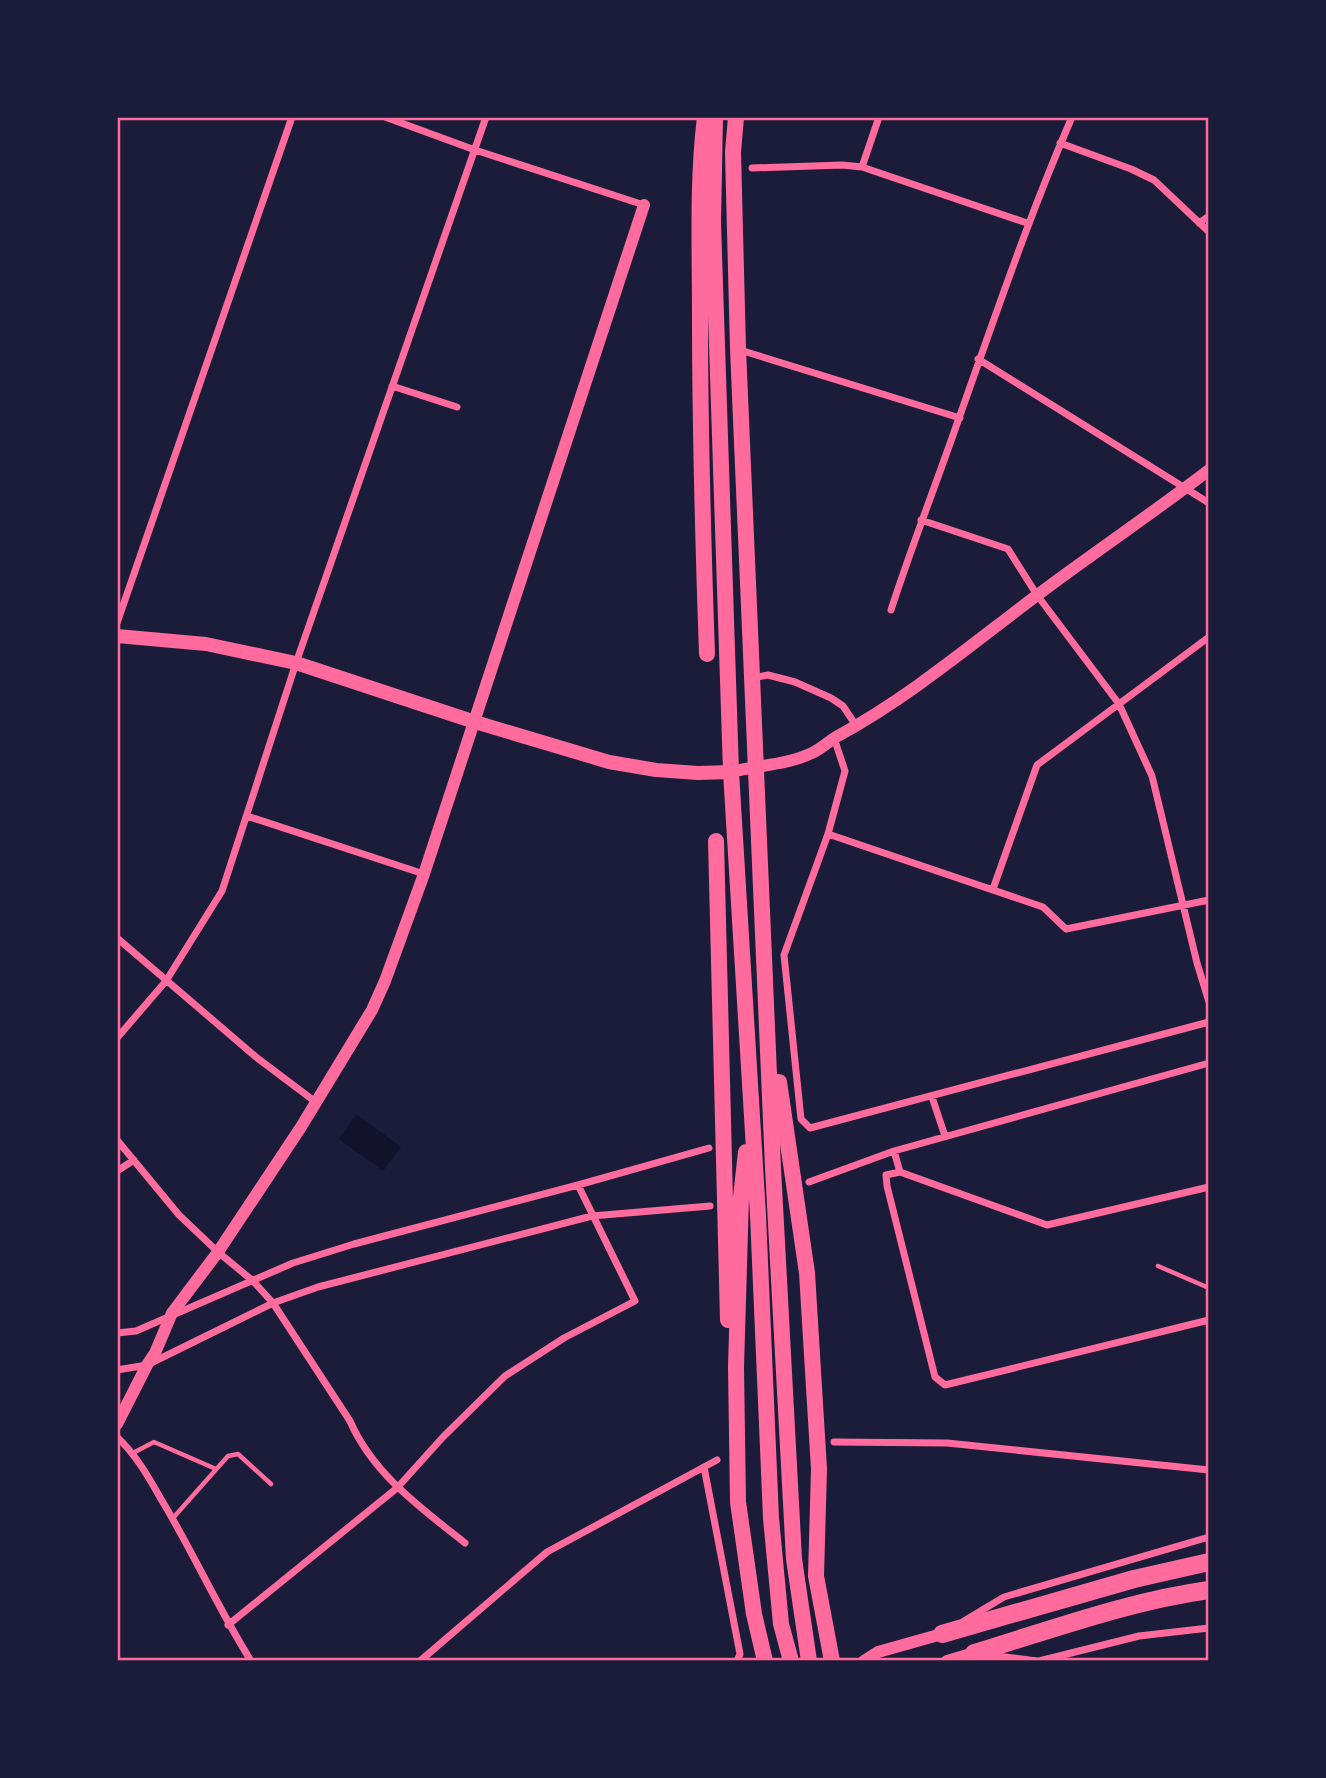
<svg xmlns="http://www.w3.org/2000/svg" width="1326" height="1778" font-family="Figtree,sans-serif">
	<style>
		.water { fill: #12122b }
		.lines { fill: none; stroke-linecap: round; stroke-linejoin: round }
		.service { stroke: #ff6b9d; stroke-width: 4.5 }
		.minor { stroke: #ff6b9d; stroke-width: 7 }
		.tertiary { stroke: #ff6b9d; stroke-width: 12 }
		.secondary { stroke: #ff6b9d; stroke-width: 14 }
		.trunk { stroke: #ff6b9d; stroke-width: 16 }
		.motorway { stroke: #ff6b9d; stroke-width: 18 }
		.neatline { fill: none; stroke: #ff6b9d; stroke-width: 2.5 }
	</style>
	<rect width="100%" height="100%" fill="#1b1b3a"/>
	<!-- water -->
	<path class="water" d="M356,1114L401,1147L383,1171L339,1139Z"/>
	<g class="lines">
		<!-- service -->
		<path class="service" d="M1158,1266L1209,1288
			M133,1453L154,1442L216,1469
			M173,1518L228,1456L238,1454L271,1484"/>
		<!-- minor -->
		<path class="minor" d="M385,117L475,150L644,205
			M1060,143L1131,169L1154,180L1209,232
			M862,167L879,117
			M752,168L842,165L862,167L1027,223
			M1199,223L1209,216
			M740,350L960,418
			M978,359L1209,503
			M392,386L457,407
			M921,520L1008,549L1037,595L1119,704L1152,776L1197,963L1209,1002
			M891,610C912,545 937,482 959,418C995,317 1029,216 1072,117
			M117,623L292,117
			M752,678L768,675L795,682L831,698L843,706L857,727
			M834,738L845,771L828,834L1043,907L1066,929L1209,900
			M247,816L424,874
			M828,834L784,955L801,1119L810,1128L1209,1022
			M993,889L1037,765L1209,637
			M117,938L256,1057L317,1103
			M117,1038L166,981L222,891L296,663L486,117
			M932,1097L945,1136
			M117,1140L179,1215L218,1252L253,1281L273,1303L350,1421C373,1474 421,1508 465,1543
			M894,1151L900,1172L1047,1225L1209,1187
			M117,1171L134,1160
			M900,1172L886,1175L887,1186L935,1377L945,1385L1209,1320
			M809,1182L894,1151L1209,1063
			M117,1333L136,1331L293,1263L354,1244L578,1185L709,1148
			M117,1370L147,1365L273,1303L318,1287L592,1216L710,1206
			M117,1437C136,1455 148,1476 161,1499C193,1552 218,1608 251,1661
			M834,1442L947,1443L1209,1470
			M704,1467L740,1654L737,1661
			M964,1621L1004,1597L1209,1537
			M228,1625L397,1488L443,1437L505,1376L564,1338L635,1301L578,1185
			M989,1655L1037,1661
			M420,1661L547,1552L717,1460
			M1039,1661L1139,1636L1209,1628"/>
		<!-- tertiary -->
		<path class="tertiary" d="M731,772C759,765 788,765 814,752C822,748 828,742 836,737C908,698 971,645 1036,596C1093,553 1153,513 1209,470
			M117,1424L147,1365L155,1353L172,1313L218,1252L301,1127L372,1010L385,981L424,874L644,205
			M864,1661L878,1652L942,1634
			M947,1661L974,1653"/>
		<!-- secondary -->
		<path class="secondary" d="M117,636L206,644L296,663L475,722L609,762L656,770L698,773L731,772"/>
		<!-- trunk -->
		<path class="trunk" d="M705,117C697,182 700,248 700,314C700,427 703,540 707,654
			M715,117L713,223L731,772L758,1215L771,1518L781,1624L791,1661
			M736,117L733,152L738,349L773,1168L794,1559L809,1661
			M716,841L728,1320
			M779,1082L807,1273L819,1469L816,1576L832,1661
			M746,1152L741,1197L736,1367L738,1502L754,1614L765,1661"/>
		<!-- motorway -->
		<path class="motorway" d="M942,1634L1134,1579L1209,1562
			M974,1653C1051,1630 1129,1601 1209,1590"/>
	</g>
	<!-- border -->
	<rect width="1326" height="1778" fill="none" stroke="#1b1b3a" stroke-width="238"/>
	<rect x="119" y="119" width="1088" height="1540" class="neatline"/>
</svg>
